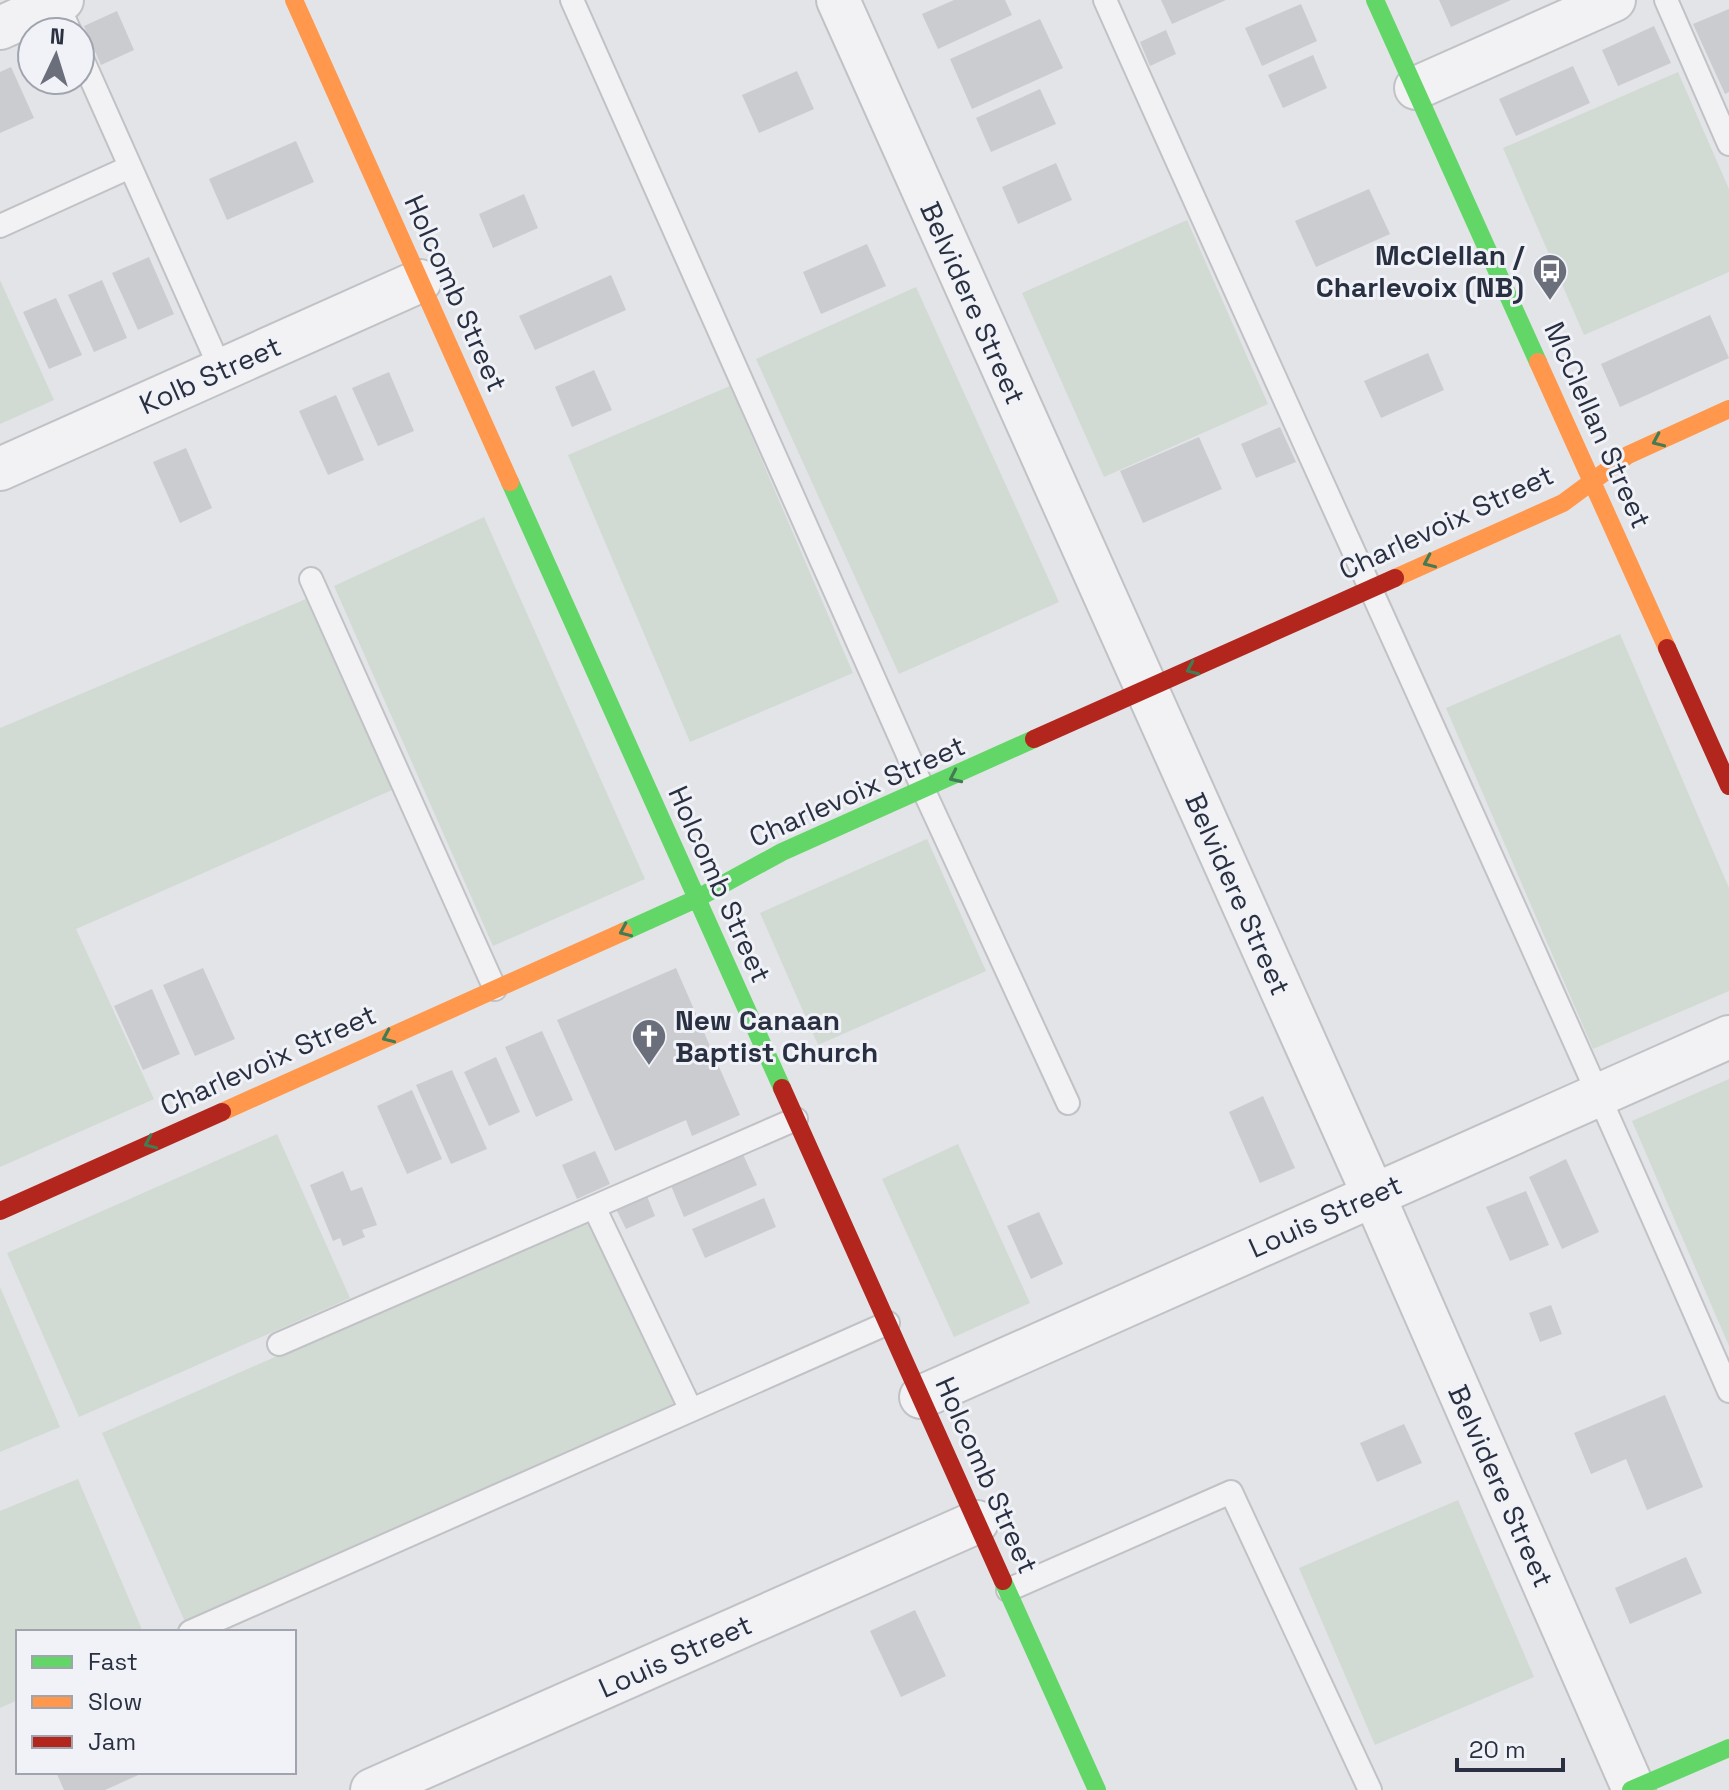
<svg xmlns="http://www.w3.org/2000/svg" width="1729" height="1790" font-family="'Space Grotesk',sans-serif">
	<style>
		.green { fill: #d2dbd3 }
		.building { fill: #cbcccf }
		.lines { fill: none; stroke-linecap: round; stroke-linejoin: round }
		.lane-casing { stroke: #c0c2c5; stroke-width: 26 }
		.street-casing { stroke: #c0c2c5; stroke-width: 46 }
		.lane { stroke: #f2f2f4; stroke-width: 22 }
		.street { stroke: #f2f2f4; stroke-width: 42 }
		.fast { stroke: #63d668; stroke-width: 18 }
		.slow { stroke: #ff974d; stroke-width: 18 }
		.jam { stroke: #b3261e; stroke-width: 18 }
		.oneway { stroke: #437b53 }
		.labels { text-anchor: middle; stroke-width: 6; stroke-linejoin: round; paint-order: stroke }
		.poi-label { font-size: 28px; font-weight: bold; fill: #293041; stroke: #f0f2f7; text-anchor: end }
		.street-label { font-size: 28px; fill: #293041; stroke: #f0f2f7 }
	</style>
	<rect width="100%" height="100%" fill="#e2e4e7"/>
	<!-- green -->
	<path class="green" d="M1678,72L1729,189V272L1584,335L1503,148Z
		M1187,220L1268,404L1104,477L1022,293Z
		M0,280L54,400L0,424Z
		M916,287L1059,602L899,674L756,359Z
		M730,386L853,673L690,742L568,455Z
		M484,517L645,879L493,946L334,586Z
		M306,599L392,790L76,929L154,1099L0,1167V728Z
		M1620,634L1729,888V991L1593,1049L1446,708Z
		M927,839L986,971L818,1045L760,913Z
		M1729,1079V1346L1632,1121Z
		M277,1134L350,1298L79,1417L7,1253Z
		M958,1144L1030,1303L954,1337L882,1179Z
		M593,1217L676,1406L185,1622L102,1433Z
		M0,1287L60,1427L0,1452Z
		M78,1479L143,1632H18V1700L0,1708V1511Z
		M1458,1500L1534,1677L1375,1745L1299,1568Z"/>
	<!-- building -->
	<path class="building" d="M954,0H1005L1012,15L938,49L922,14Z
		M1161,0H1226L1172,24Z
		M1439,0H1511L1451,27Z
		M1301,4L1317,41L1262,66L1245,28Z
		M1729,9V92L1725,94L1693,24Z
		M117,11L134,50L101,65L84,26Z
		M1040,19L1063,68L972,109L950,59Z
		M1654,26L1671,63L1618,86L1602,50Z
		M1166,30L1176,54L1150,66L1140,42Z
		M1313,55L1327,88L1283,108L1268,75Z
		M1573,66L1590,103L1516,136L1499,99Z
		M11,67L34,118L0,133V72Z
		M797,71L814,109L759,133L742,95Z
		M1040,89L1056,124L991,152L976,118Z
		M296,141L314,182L227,220L209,179Z
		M1056,163L1072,200L1018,224L1002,187Z
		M1369,189L1390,234L1316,267L1295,221Z
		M524,194L538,228L493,248L479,214Z
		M867,244L886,286L821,314L803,272Z
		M149,257L174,314L138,330L112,273Z
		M611,275L626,310L535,350L519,316Z
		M102,280L127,338L94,352L68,295Z
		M56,298L82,355L49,369L23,312Z
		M1710,315L1729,358L1620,407L1601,364Z
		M1428,353L1444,390L1381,418L1364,381Z
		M594,370L612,410L572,427L555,387Z
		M389,372L414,431L378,446L352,388Z
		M336,395L364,460L328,475L299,411Z
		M1280,427L1296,462L1256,478L1241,444Z
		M1199,437L1222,489L1143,523L1120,471Z
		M186,448L212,508L180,523L153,462Z
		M203,968L235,1039L195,1056L163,985Z
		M676,968L740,1115L692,1136L686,1120L615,1151L557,1020Z
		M152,989L180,1054L143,1070L114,1006Z
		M542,1031L573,1100L536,1117L505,1047Z
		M496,1057L520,1112L489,1126L464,1072Z
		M452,1070L487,1149L451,1164L416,1085Z
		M412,1090L442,1159L407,1174L377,1106Z
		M1263,1096L1295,1168L1260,1183L1229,1112Z
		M741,1150L757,1185L684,1217L669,1181Z
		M595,1151L610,1184L577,1199L562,1165Z
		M1566,1159L1599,1232L1562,1249L1529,1177Z
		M343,1171L351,1191L362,1187L377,1225L362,1230L365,1237L343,1246L340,1238L333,1241L310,1185Z
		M1526,1191L1549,1245L1510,1261L1486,1207Z
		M647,1196L655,1216L626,1229L616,1209Z
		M764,1198L776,1227L705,1258L692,1229Z
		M1039,1212L1063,1264L1031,1279L1007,1226Z
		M1551,1305L1562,1334L1540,1342L1529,1313Z
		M1665,1395L1703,1487L1647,1510L1626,1459L1591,1474L1574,1433Z
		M1404,1424L1422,1463L1377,1482L1360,1443Z
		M1686,1557L1702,1593L1630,1624L1615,1588Z
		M915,1610L946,1676L901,1697L870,1631Z
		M56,1772H145L105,1790H64Z"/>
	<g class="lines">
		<!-- lane casing -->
		<g class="lane-casing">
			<path id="lane" d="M56,0L70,32
				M572,0L924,791L1068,1103
				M1105,0C1312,464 1526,925 1729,1391
				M1666,0L1729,144
				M80,54L221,370
				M0,226L130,167
				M311,579L495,989
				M594,1207L691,1410
				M279,1344L796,1119
				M1008,1590L1231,1492L1370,1790
				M190,1632L888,1323"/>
		</g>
		<!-- street casing -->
		<g class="street-casing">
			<path id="street" d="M838,0L1373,1194L1634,1790
				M0,28L62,0
				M1416,88L1614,0
				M0,469L420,281
				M921,1397L1729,1037
				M372,1790L977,1522"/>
		</g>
		<!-- lane -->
		<use href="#lane" class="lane"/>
		<!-- street -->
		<use href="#street" class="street"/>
		<!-- fast -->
		<path class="fast" d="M1375,0L1538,362
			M510,482L782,1088
			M623,932L696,899L782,852L1034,739
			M1003,1581L1097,1790
			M1631,1790L1729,1748"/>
		<!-- slow -->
		<path class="slow" d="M294,0L510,482
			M1538,362L1667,648
			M1395,578L1563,503L1628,455L1729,409
			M222,1112L623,932"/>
		<!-- jam -->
		<path class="jam" d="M1667,648L1729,786
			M1034,739L1395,578
			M782,1088L1003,1581
			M0,1211L222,1112"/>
	</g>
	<!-- one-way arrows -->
	<defs><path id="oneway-chevron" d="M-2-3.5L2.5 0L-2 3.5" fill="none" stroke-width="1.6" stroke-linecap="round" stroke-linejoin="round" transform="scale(2)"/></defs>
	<g class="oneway">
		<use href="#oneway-chevron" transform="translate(1658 441) rotate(156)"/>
		<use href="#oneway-chevron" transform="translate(1429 562) rotate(156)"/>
		<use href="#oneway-chevron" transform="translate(1192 669) rotate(156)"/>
		<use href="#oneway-chevron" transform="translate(955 777) rotate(155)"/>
		<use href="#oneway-chevron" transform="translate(625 931) rotate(156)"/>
		<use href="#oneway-chevron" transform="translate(388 1037) rotate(156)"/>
		<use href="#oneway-chevron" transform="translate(150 1143) rotate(156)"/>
	</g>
	<!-- icons -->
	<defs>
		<g id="bus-pin" transform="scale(1.8)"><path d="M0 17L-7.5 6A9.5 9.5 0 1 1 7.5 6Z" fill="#6a6f7b" stroke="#f0f2f7"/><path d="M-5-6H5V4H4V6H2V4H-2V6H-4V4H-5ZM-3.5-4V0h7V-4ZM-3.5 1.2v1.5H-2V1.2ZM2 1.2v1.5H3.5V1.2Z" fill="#fff"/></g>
		<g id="church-pin" transform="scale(1.8)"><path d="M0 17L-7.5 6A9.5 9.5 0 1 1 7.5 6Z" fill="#6a6f7b" stroke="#f0f2f7"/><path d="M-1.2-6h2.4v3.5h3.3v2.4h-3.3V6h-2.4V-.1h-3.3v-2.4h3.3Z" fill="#fff"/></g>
	</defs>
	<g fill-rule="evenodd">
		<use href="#bus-pin" x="1550" y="271"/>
		<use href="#church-pin" x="649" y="1036"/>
	</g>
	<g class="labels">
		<!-- poi labels -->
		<g class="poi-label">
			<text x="1524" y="265">McClellan /<tspan x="1524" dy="32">Charlevoix (NB)</tspan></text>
			<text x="675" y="1030" text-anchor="start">New Canaan<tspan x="675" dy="32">Baptist Church</tspan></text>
		</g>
		<!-- street labels -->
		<g class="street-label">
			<text transform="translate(456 293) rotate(66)" y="10">Holcomb Street</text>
			<text transform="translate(973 303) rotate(66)" y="10">Belvidere Street</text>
			<text transform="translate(210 375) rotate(-24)" y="10">Kolb Street</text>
			<text transform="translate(1598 425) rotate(66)" y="10">McClellan Street</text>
			<text transform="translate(1446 522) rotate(-25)" y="10">Charlevoix Street</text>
			<text transform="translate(857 791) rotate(-24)" y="10">Charlevoix Street</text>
			<text transform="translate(720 884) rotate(66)" y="10">Holcomb Street</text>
			<text transform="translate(1238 894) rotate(66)" y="10">Belvidere Street</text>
			<text transform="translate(268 1060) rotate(-24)" y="10">Charlevoix Street</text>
			<text transform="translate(1325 1216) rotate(-24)" y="10">Louis Street</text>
			<text transform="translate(987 1475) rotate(66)" y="10">Holcomb Street</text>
			<text transform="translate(1501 1486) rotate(66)" y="10">Belvidere Street</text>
			<text transform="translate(675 1656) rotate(-24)" y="10">Louis Street</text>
		</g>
	</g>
	<!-- legend -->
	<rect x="16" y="1630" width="280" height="144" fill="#f0f2f7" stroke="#a0a4ae" stroke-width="2"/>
	<rect x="32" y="1656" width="40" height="12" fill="#63d668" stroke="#a0a4ae" stroke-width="2"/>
	<text x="88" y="1670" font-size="24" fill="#293041">Fast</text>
	<rect x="32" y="1696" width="40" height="12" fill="#ff974d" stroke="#a0a4ae" stroke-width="2"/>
	<text x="88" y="1710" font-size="24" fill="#293041">Slow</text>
	<rect x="32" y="1736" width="40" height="12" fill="#b3261e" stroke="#a0a4ae" stroke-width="2"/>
	<text x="88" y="1750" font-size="24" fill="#293041">Jam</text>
	<!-- north arrow -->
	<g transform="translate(56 56) rotate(4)"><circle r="38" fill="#f0f2f7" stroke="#a0a4ae" stroke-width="2"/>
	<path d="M0-6L14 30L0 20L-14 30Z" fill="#6a6f7b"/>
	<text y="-12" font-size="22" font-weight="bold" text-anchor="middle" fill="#293041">N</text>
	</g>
	<!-- scale -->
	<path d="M1457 1758v12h106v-12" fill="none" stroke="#293041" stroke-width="4"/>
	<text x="1469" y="1758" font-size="24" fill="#293041" stroke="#f0f2f7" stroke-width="6" paint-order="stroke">20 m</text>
</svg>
